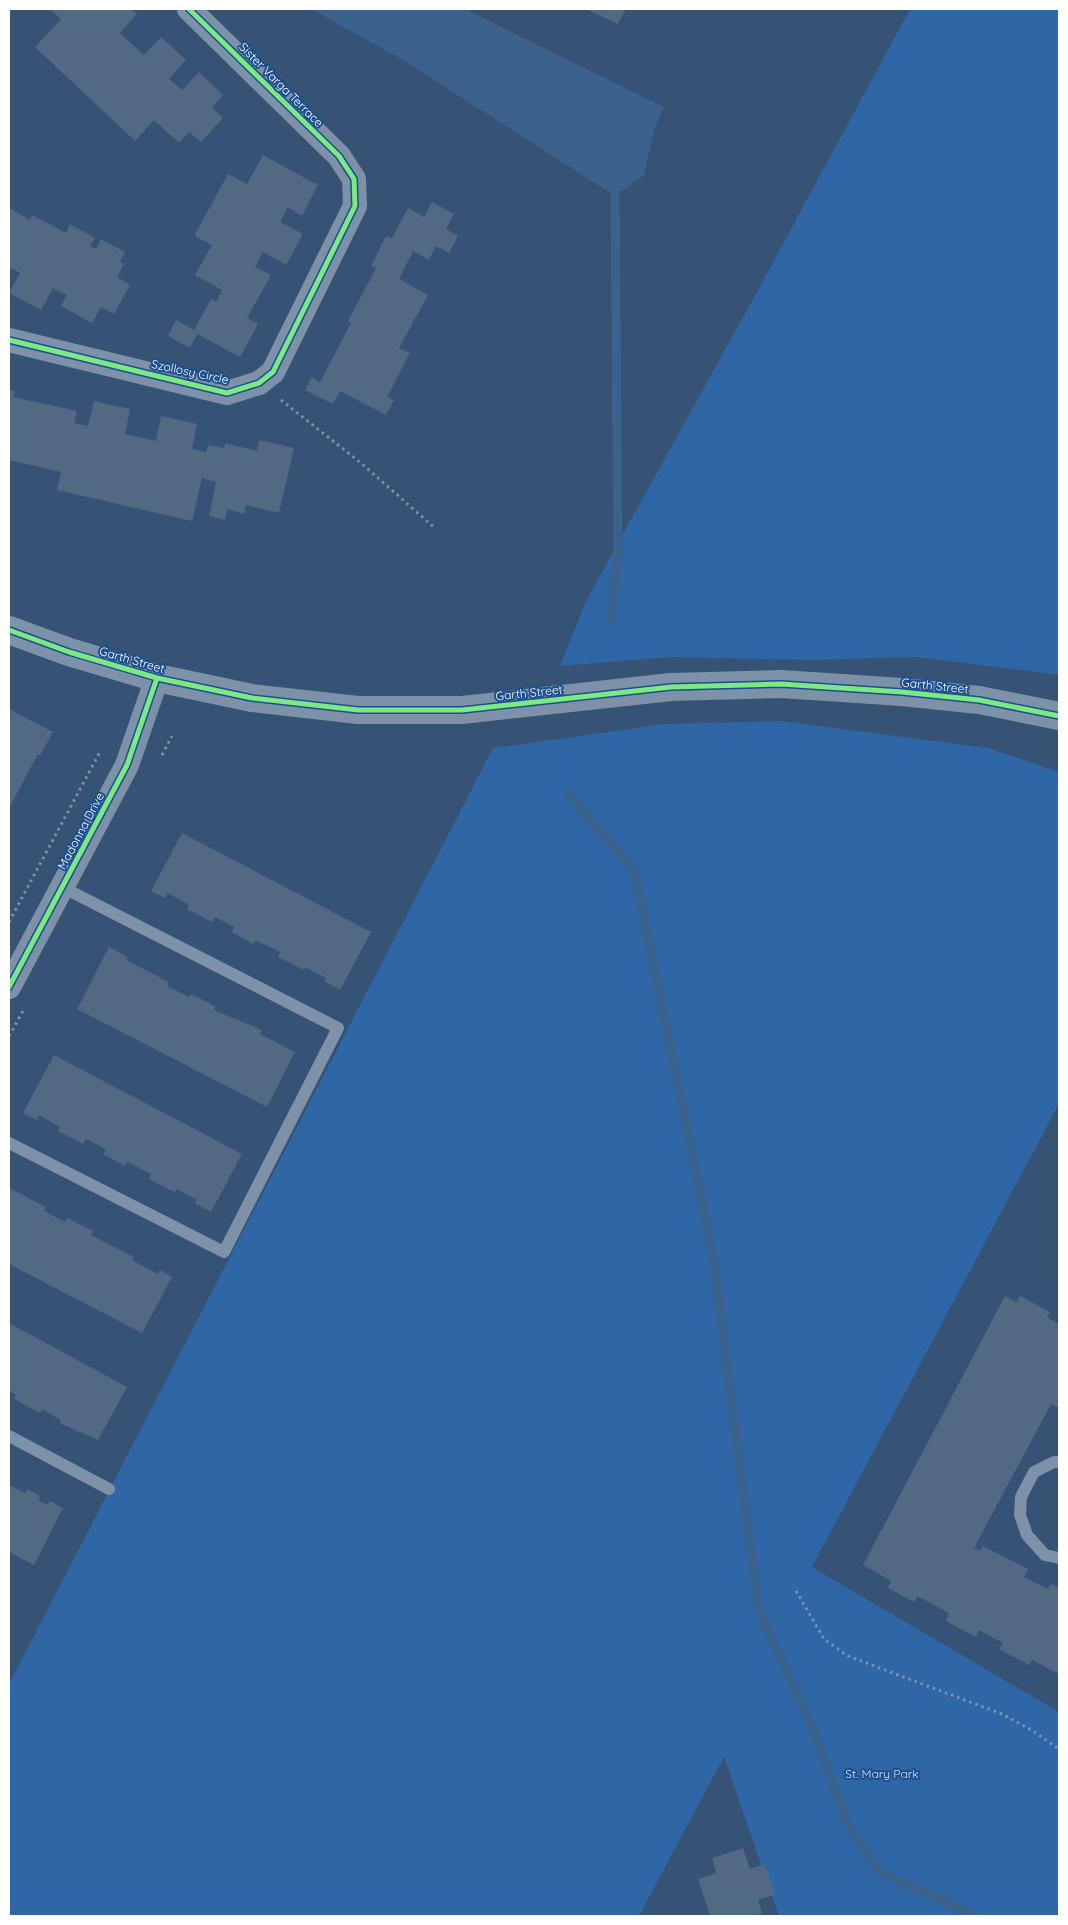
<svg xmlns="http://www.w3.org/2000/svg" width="1068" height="1925" font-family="Quicksand,sans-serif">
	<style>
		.green { fill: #2f66a5 }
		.water { fill: #3b618d }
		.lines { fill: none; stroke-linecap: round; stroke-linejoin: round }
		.stream { stroke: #3b618d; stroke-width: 9 }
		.building { fill: #526984 }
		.path { stroke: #7d92a8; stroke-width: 3; stroke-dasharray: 2.5 4; stroke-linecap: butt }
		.service { stroke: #7d92a8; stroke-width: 12 }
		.minor { stroke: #7d92a8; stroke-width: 24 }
		.tertiary { stroke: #7d92a8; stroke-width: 28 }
		.cycleway-casing { stroke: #1b4f8f; stroke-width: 8 }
		.cycleway { stroke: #7ce984; stroke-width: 5 }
		.labels { text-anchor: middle; stroke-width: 4; stroke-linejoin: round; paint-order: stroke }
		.street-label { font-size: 12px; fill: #fff; stroke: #1b4f8f }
		.park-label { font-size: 12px; fill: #cfe3fa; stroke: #1b4f8f }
	</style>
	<rect width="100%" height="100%" fill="#365274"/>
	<!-- green -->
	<path class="green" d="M910,9H1059V675L916,657L812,660L670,657L560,666L587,599L758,290Z
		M781,721L989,748L1059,772V1104L812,1567L1059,1712V1916H779L724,1757L639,1916H9V1684L493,748L664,724Z"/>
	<!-- water -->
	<path class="water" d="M311,9H465L664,107L655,127L644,175L615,196L403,60Z"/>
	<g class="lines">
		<!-- stream -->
		<path class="stream" d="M610,620L618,556L615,196
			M568,793L634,870L713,1257L758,1608L813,1729L847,1823L880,1872L977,1916"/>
	</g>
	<!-- building -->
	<path class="building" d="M50,9H131L137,14L120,33L144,55L161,37L186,60L169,79L182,90L199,72L223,95L212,107L223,118L201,142L189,132L179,143L154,120L135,141L35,47L61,19Z
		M586,9H626L618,24Z
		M263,155L318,185L302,216L288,207L280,222L303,234L286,265L263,252L255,267L271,275L247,318L258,324L240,357L197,334L190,348L168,336L176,320L194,330L211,299L216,302L222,290L195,275L212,245L194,236L228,174L247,184Z
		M432,202L454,214L446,229L458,236L449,253L436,246L429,260L413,251L399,279L428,295L399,348L410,353L387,397L394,400L386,415L340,391L333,404L305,390L312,377L320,382L351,323L348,321L376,268L371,266L386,236L392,238L408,208L424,217Z
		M9,208L30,220L32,215L66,233L70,224L95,238L90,246L96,249L101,239L125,252L120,262L124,264L117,277L130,285L114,314L101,307L92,323L61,306L67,295L53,288L41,310L9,293L20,273L9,267Z
		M9,389L15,391L13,397L77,411L74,423L88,426L94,401L130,409L125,434L156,441L161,416L197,424L192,449L206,452L208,445L224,448L225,443L257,451L259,440L294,448L279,513L246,505L244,514L227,509L225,520L209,516L216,482L202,478L192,521L57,490L61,472L9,460Z
		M9,709L53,732L40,756L38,754L9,808Z
		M182,833L371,932L340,990L324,981L326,978L305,967L304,970L278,957L280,952L255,940L253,944L232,932L234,927L215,917L212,922L187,909L189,905L168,893L165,898L151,891Z
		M109,947L128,957L126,960L169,982L167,986L189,997L191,994L215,1006L214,1010L262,1030L260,1034L295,1052L267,1107L77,1009Z
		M54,1055L242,1154L211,1212L195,1203L197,1200L177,1189L175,1192L149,1179L151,1174L127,1162L125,1166L103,1154L106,1149L86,1139L83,1144L58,1131L60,1127L39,1115L37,1120L23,1113Z
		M9,1188L46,1207L44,1211L65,1222L67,1218L93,1231L91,1235L134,1257L132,1260L158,1274L160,1270L172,1277L142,1333L9,1264Z
		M1005,1296L1017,1302L1020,1296L1050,1312L1047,1317L1059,1324V1408L1051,1404L974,1548L980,1551L983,1546L1028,1569L1024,1577L1048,1589L1051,1583L1059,1588V1674L1032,1660L1029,1665L999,1649L1003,1643L979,1630L976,1637L946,1621L949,1613L917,1596L914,1602L888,1588L891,1581L863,1565Z
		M9,1323L127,1387L98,1440L60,1423L61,1420L42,1409L40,1413L14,1399L16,1395L9,1391Z
		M9,1485L25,1493L28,1489L40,1496L38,1500L48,1505L50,1501L63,1508L34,1565L9,1552Z
		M743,1848L750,1869L765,1864L775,1895L758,1900L762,1913L754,1916H710L698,1879L716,1873L712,1858Z"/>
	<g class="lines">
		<!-- path -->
		<path class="path" d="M281,400L361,463L436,529
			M162,755L172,736
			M9,922L101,750
			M9,1036L23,1011
			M796,1591L824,1639L848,1656L1002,1714L1033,1731L1059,1749"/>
		<!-- service -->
		<path class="service" d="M9,1143L224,1252L338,1028L62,887
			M9,1436L109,1489
			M1059,1462H1054L1034,1472L1021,1497L1020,1515L1027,1535L1045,1555L1059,1558"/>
		<!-- minor -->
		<path class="minor" d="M9,340L227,393L259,383L273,372L355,206L354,179L339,156L189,9
			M9,987L127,765L157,678"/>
		<!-- tertiary -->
		<path class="tertiary" d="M9,630L69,652L157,678L252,698L358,710H462L671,687L781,684L902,692L979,700L1059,716"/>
		<!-- cycleway casing -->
		<g class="cycleway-casing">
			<path id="cycleway" d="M9,340L227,393L259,383L273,372L355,206L354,179L339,156L189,9
				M9,630L69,652L157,678L252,698L358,710H462L671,687L781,684L902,692L979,700L1059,716
				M9,987L127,765L157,678"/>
		</g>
		<!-- cycleway -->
		<use href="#cycleway" class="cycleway"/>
	</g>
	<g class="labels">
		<!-- street labels -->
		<g class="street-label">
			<text transform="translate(281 85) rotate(45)" y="4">Sister Varga Terrace</text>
			<text transform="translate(190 372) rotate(12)" y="4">Szollosy Circle</text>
			<text transform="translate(132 660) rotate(16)" y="4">Garth Street</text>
			<text transform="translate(935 686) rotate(6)" y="4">Garth Street</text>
			<text transform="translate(529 693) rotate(-6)" y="4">Garth Street</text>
			<text transform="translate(81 831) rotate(-62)" y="4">Madonna Drive</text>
		</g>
		<!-- park labels -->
		<g class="park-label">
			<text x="882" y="1778">St. Mary Park</text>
		</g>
	</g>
	<!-- border -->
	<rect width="1068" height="1925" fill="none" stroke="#ffffff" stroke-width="20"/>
</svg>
